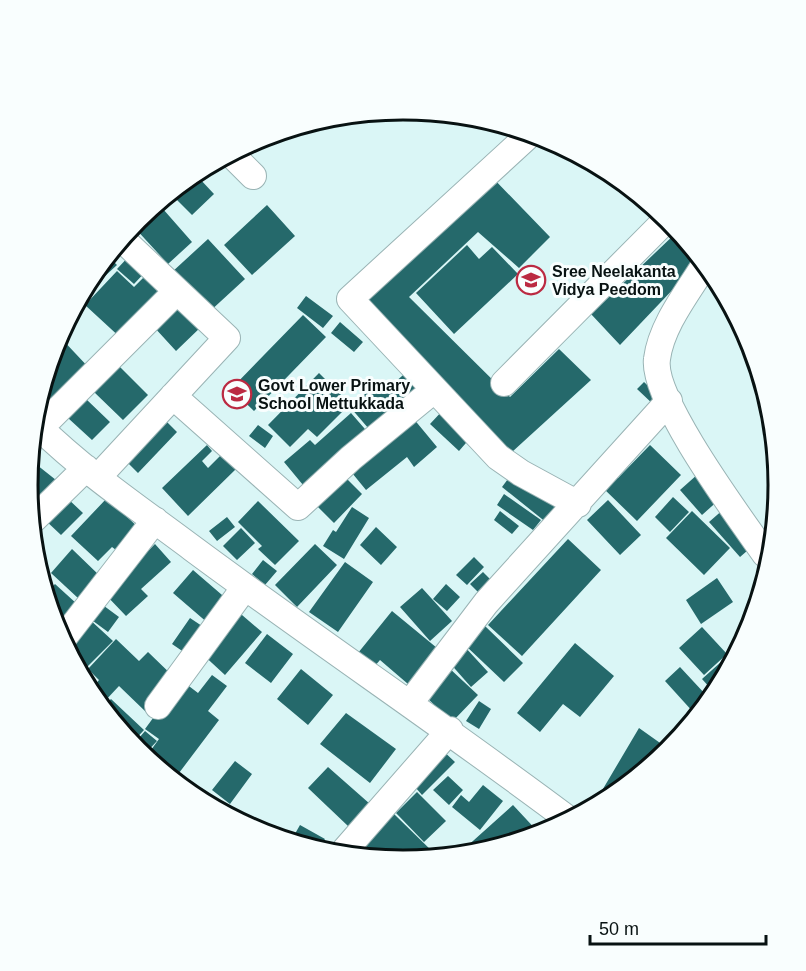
<svg xmlns="http://www.w3.org/2000/svg" width="806" height="971" font-family="Helvetica,sans-serif">
	<style>
		.building { fill: #25696b }
		.lines { fill: none; stroke-linecap: round; stroke-linejoin: round }
		.minor-casing { stroke: #99b3b4; stroke-width: 28 }
		.minor { stroke: #fff; stroke-width: 26 }
		.labels { text-anchor: middle; stroke-width: 6; stroke-linejoin: round; paint-order: stroke }
		.poi-label { font-size: 16px; font-weight: bold; fill: #081212; stroke: #f9fefe; text-anchor: start }
		.rim { fill: none; stroke: #081212; stroke-width: 3 }
	</style>
	<rect width="100%" height="100%" fill="#daf6f6"/>
	<!-- building -->
	<path class="building" d="M491,176L550,237L519,268L478,232L409,297L510,397L559,349L591,380L512,452L359,300Z
		M199,178L214,194L192,215L174,197Z
		M171,197L174,199L163,209L192,242L168,264L133,226L137,219Z
		M267,205L295,236L252,275L224,245Z
		M677,232L698,263L620,345L591,314Z
		M208,239L245,279L208,313L171,273Z
		M467,245L479,259L492,247L518,274L454,334L416,293Z
		M131,254L148,269L134,284L117,269Z
		M111,259L117,265L105,276L102,272Z
		M117,271L134,287L149,272L169,291L123,340L85,305Z
		M306,296L333,316L323,328L297,308Z
		M181,301L203,325L176,351L154,327Z
		M303,315L326,337L254,411L231,389Z
		M340,322L363,342L354,352L331,333Z
		M59,336L91,370L46,411L43,407L56,341Z
		M119,366L148,395L123,420L94,392Z
		M410,369L424,386L375,436L350,407L379,382L386,390Z
		M319,373L350,404L317,437L308,429L290,447L268,425Z
		M644,382L662,399L655,406L637,389Z
		M86,399L110,422L92,440L68,418Z
		M444,409L472,436L459,451L430,424Z
		M351,413L371,436L308,491L284,462L310,440L315,445Z
		M162,417L177,432L138,473L123,458Z
		M413,418L437,447L414,467L407,457L366,490L348,468Z
		M258,425L273,436L265,448L249,436Z
		M207,445L212,451L202,461L208,468L222,454L236,469L188,516L162,488Z
		M650,445L681,475L637,521L602,487L614,474L618,478Z
		M32,461L61,484L33,516L27,485Z
		M514,471L559,507L547,523L502,487Z
		M341,473L362,494L334,523L312,501Z
		M698,474L721,498L702,515L680,490Z
		M504,494L541,520L533,530L497,505Z
		M66,497L83,513L61,535L44,519Z
		M673,497L689,512L670,532L655,517Z
		M107,498L142,531L120,553L112,547L98,561L71,536Z
		M608,500L641,535L620,555L587,520Z
		M258,501L299,541L275,565L258,549L262,546L238,522Z
		M352,507L369,518L344,559L323,546L333,530L336,532Z
		M725,508L755,544L740,557L709,522Z
		M500,511L519,526L512,534L494,520Z
		M692,511L730,548L704,575L666,538Z
		M227,517L235,527L217,541L209,531Z
		M376,527L397,547L381,565L360,545Z
		M241,528L255,543L237,560L223,546Z
		M568,539L601,570L522,656L488,625Z
		M155,544L171,562L141,589L148,596L126,616L105,594Z
		M315,544L337,565L297,607L275,585Z
		M72,549L100,576L79,599L51,573Z
		M474,557L484,567L467,585L456,575Z
		M263,560L277,571L265,585L252,574Z
		M345,562L373,582L338,632L309,612Z
		M193,570L229,601L209,624L173,593Z
		M483,572L496,585L484,598L470,584Z
		M717,578L733,602L701,624L686,600Z
		M55,584L77,604L55,627L48,591Z
		M446,584L460,597L447,611L433,599Z
		M422,588L452,621L430,641L400,607Z
		M96,600L119,617L108,632L85,615Z
		M235,609L262,632L225,675L199,651Z
		M392,611L437,648L408,684L380,660L374,667L358,653Z
		M753,613L750,630L746,635L739,626Z
		M88,618L113,641L83,671L65,643Z
		M190,618L208,630L191,657L172,644Z
		M485,626L523,663L504,682L466,646Z
		M702,627L727,654L704,675L679,648Z
		M267,634L293,654L271,683L245,663Z
		M116,639L139,661L148,652L177,680L146,712L119,686L104,702L94,686L99,680L88,669Z
		M575,643L614,676L580,717L563,704L540,732L517,713Z
		M464,646L488,672L471,687L448,661Z
		M731,653L733,655L711,689L702,679Z
		M448,667L478,695L452,722L423,694Z
		M680,667L706,695L694,713L665,681Z
		M301,669L333,695L308,725L277,699Z
		M212,675L227,686L208,711L219,720L176,777L146,757L159,739L145,729L181,680L198,693Z
		M111,699L144,730L132,743L106,704Z
		M479,701L491,709L479,729L466,721Z
		M346,713L396,749L370,783L320,744Z
		M639,728L670,750L597,799Z
		M145,731L157,741L143,756L133,745Z
		M440,748L455,762L422,795L416,788Z
		M235,761L252,774L230,804L212,790Z
		M328,767L370,804L348,826L308,788Z
		M448,776L463,790L449,805L433,790Z
		M483,785L503,801L480,830L452,807L461,795L469,802Z
		M417,792L446,821L424,842L396,813Z
		M513,805L540,834L464,849Z
		M394,814L436,855L403,861L359,851Z
		M300,825L325,839L321,845L292,839Z"/>
	<g class="lines">
		<!-- minor casing -->
		<g class="minor-casing">
			<path id="minor" d="M529,135L350,299L498,457L521,473L578,504
				M233,156L253,176
				M702,269C685,296 661,327 657,359C651,399 740,518 765,554
				M504,383L667,219
				M173,396L298,507L351,458L434,390
				M39,427C85,472 140,509 192,548C316,640 444,726 568,819
				M40,428L177,291
				M98,477L227,338L123,240
				M34,519L86,468
				M62,640L155,520
				M410,703L486,603L669,401
				M158,706L245,587
				M345,850L450,730"/>
		</g>
		<!-- minor -->
		<use href="#minor" class="minor"/>
	</g>
	<!-- icons -->
	<defs>
		<g id="school-ring" transform="scale(1.5)"><circle r="9.5" fill="#f9fefe" stroke="#bb2a42" stroke-width="1.5"/><path d="M0-5L7-2L0 1L-7-2ZM-4 1L0 2.5L4 1V4Q0 6-4 4Z" fill="#bb2a42"/></g>
	</defs>
	<g fill-rule="evenodd">
		<use href="#school-ring" x="531" y="280"/>
		<use href="#school-ring" x="237" y="394"/>
	</g>
	<g class="labels">
		<!-- poi labels -->
		<g class="poi-label">
			<text x="552" y="277">Sree Neelakanta<tspan x="552" dy="18">Vidya Peedom</tspan></text>
			<text x="258" y="391">Govt Lower Primary<tspan x="258" dy="18">School Mettukkada</tspan></text>
		</g>
	</g>
	<!-- crop -->
	<path d="M0 0H806V971H0ZM38 485a365 365 0 1 1 730 0a365 365 0 1 1-730 0Z" fill="#f9fefe" fill-rule="evenodd"/>
	<path class="rim" d="M38 485a365 365 0 1 1 730 0a365 365 0 1 1-730 0Z"/>
	<!-- scale -->
	<path d="M590 935v9h176v-9" fill="none" stroke="#081212" stroke-width="3"/>
	<text x="599" y="935" font-size="18" fill="#081212" stroke="#f9fefe" stroke-width="4.5" paint-order="stroke">50 m</text>
</svg>
